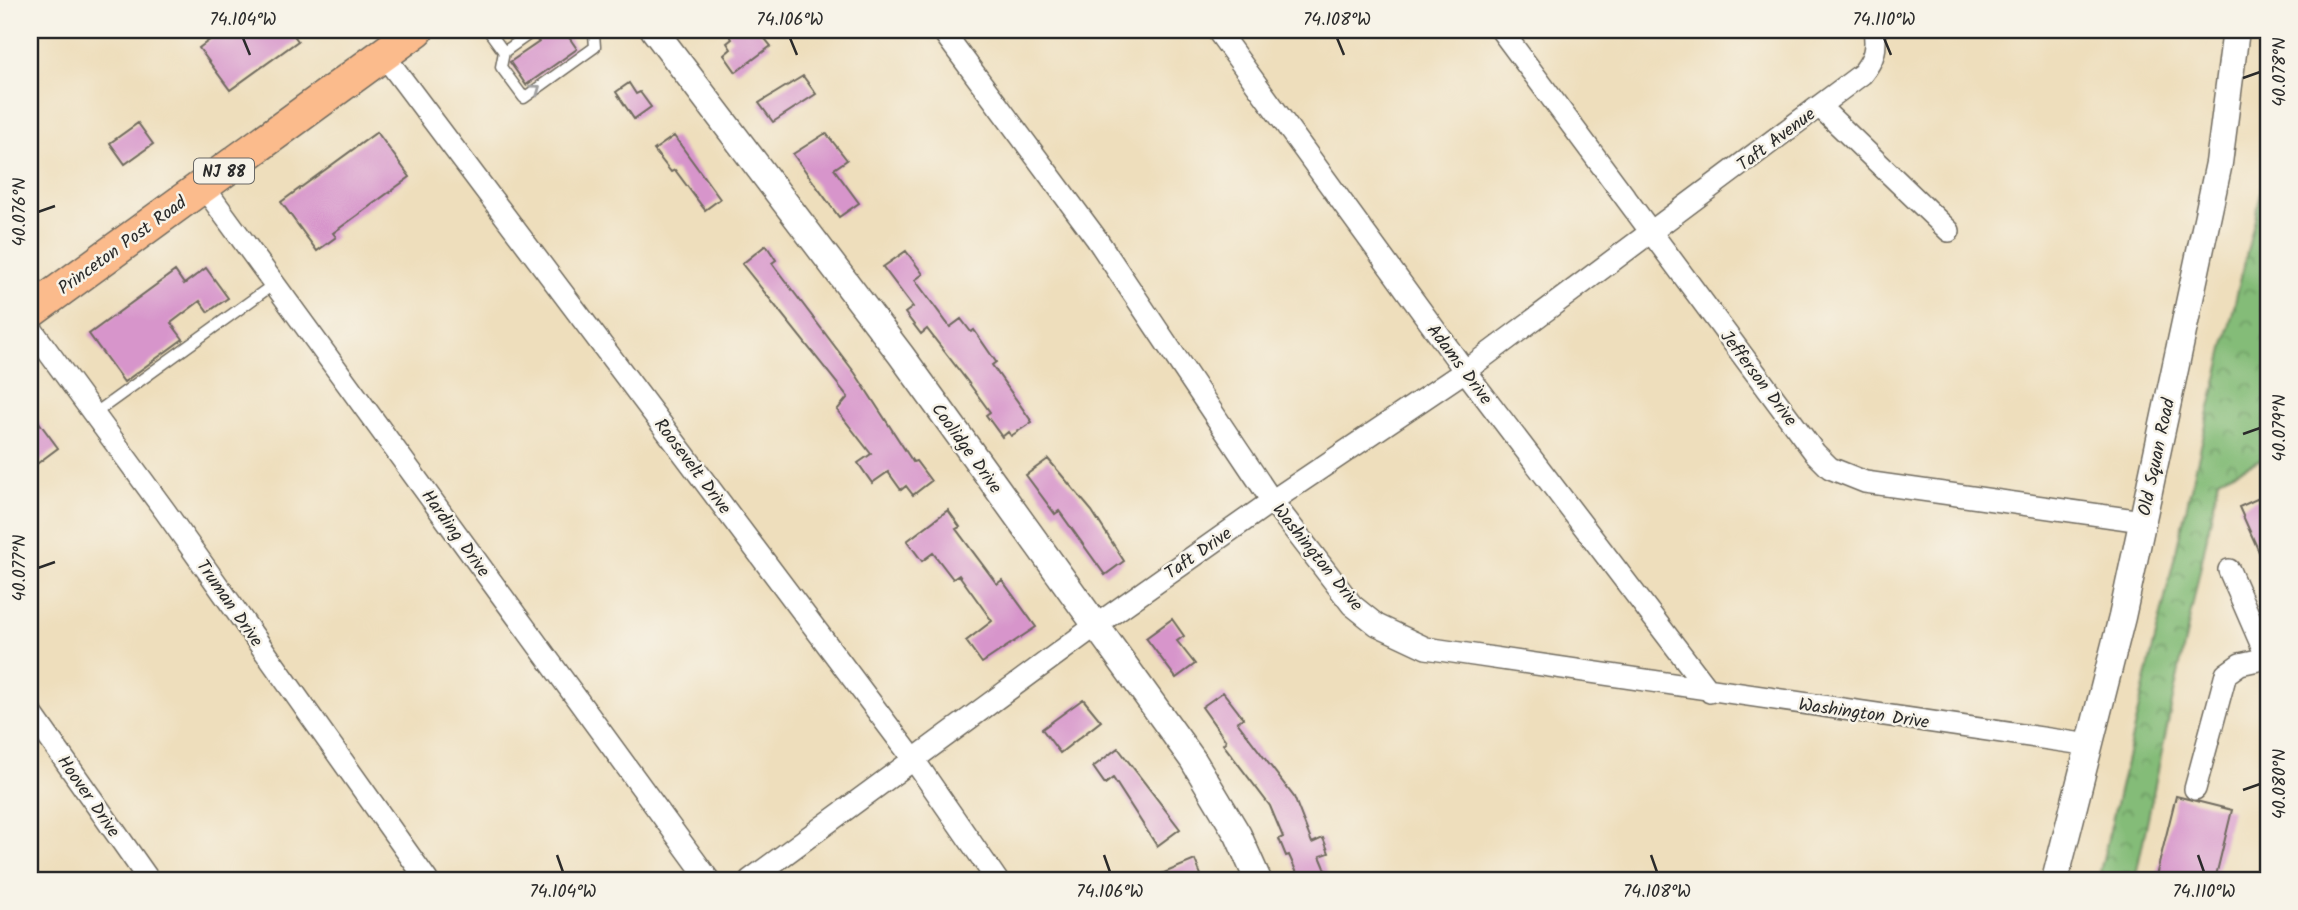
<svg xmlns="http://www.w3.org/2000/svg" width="2298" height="910" font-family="Kalam,sans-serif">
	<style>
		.forest { fill: url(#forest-crowns); stroke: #587452; stroke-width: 2 }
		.building { fill: #d795cb }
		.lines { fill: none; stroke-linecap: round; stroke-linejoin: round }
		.service-casing { stroke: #6f6a5e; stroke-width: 13 }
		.minor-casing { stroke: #6f6a5e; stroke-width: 24 }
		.tertiary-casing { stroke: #6f6a5e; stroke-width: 29 }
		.primary-casing { stroke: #6f6a5e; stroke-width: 36 }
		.service { stroke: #fff; stroke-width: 10 }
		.minor { stroke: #fff; stroke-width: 21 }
		.tertiary { stroke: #fff; stroke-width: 26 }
		.primary { stroke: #fbbb8c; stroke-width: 33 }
		.oneway { stroke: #a0a0a0 }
		.ticks { fill: none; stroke: #2b2b2b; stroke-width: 2.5 }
		.labels { text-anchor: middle; stroke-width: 5; stroke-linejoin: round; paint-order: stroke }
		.shield { fill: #f7f3e8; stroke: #686764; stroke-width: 2 }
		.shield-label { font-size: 16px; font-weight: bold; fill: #2b2b2b }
		.street-label { font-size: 18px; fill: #2b2b2b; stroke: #f7f3e8 }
		.neatline { fill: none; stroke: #2b2b2b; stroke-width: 2.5 }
		.ticks-label { font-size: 18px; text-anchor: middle; fill: #2b2b2b }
	</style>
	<defs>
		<pattern id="forest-crowns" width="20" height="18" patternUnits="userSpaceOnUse" patternTransform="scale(1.75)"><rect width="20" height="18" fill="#84bc78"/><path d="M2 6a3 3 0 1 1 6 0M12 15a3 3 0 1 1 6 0" fill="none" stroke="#6c9963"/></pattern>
	</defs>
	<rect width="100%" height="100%" fill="#f7f3e8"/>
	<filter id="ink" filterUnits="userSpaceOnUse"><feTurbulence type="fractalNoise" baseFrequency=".0143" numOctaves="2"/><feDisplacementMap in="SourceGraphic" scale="14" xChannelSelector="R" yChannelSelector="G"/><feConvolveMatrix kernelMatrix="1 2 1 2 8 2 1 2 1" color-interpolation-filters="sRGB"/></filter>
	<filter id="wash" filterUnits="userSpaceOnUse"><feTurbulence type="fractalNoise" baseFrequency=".00686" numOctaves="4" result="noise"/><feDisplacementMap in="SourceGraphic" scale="28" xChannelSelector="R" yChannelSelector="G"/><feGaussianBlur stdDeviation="1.57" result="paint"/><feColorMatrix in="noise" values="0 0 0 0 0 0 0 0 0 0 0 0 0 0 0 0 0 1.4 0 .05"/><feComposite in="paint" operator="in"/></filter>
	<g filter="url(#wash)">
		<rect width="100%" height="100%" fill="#eedebc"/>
		<!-- forest -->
		<path class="forest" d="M2268,126V456L2219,479L2135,880H2098L2261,193Z"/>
		<g id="blocks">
			<!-- building -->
			<path class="building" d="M223,30H290L298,41L230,90L199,48Z
				M539,30H564L577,49L526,85L510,62L539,42L536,39Z
				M726,30H758L771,46L736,72L724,55L731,49L727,43L732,39Z
				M803,76L816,94L773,122L759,103Z
				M629,83L636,94L640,92L651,107L634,119L616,92Z
				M138,123L153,144L125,164L110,143Z
				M377,132L410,177L333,233L336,237L317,251L281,202Z
				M826,133L847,160L834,169L859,203L839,217L793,154Z
				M674,136L720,199L705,210L675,170L671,172L654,150Z
				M766,245L776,260L772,263L777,270L855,373L913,462L916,461L931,481L913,495L906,486L901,490L888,472L872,483L858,463L871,454L837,410L848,397L742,264Z
				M906,251L923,274L915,280L950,327L961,319L971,332L974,330L996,362L992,365L1032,422L1011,436L1008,432L1002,437L986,415L990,412L968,382L927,329L921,334L905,313L913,307L883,267Z
				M206,268L228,298L208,312L200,301L171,323L183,339L124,382L89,334L175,271L184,284Z
				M30,410L58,448L30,469Z
				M1048,459L1092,511L1124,561L1105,575L1059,511L1055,514L1026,475Z
				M2268,494V572L2239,507Z
				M948,510L960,527L956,529L997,584L1002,580L1036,627L982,663L966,641L992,621L959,575L953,579L933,553L922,561L907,541Z
				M1172,619L1184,636L1177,641L1195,664L1176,678L1146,638Z
				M1223,692L1243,718L1237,722L1294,797L1312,843L1323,838L1329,853L1320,856L1330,880H1300L1289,855L1286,856L1279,839L1283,837L1270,806L1223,744L1226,741L1202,707Z
				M1083,699L1101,721L1060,753L1042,729Z
				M1118,748L1180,829L1157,846L1113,778L1105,784L1093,767Z
				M2176,796L2232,810L2215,880H2155Z
				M1195,860L1203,880H1147Z"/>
		</g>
	</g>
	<g filter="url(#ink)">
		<use href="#blocks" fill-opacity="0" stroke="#6f6a5e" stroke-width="2"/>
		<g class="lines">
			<!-- service casing -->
			<g class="service-casing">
				<path id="service" d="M488,30L504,52
					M532,32L504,52L501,67L524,98L595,47L594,34
					M94,414L274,284"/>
			</g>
			<!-- minor casing -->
			<g class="minor-casing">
				<path id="minor" d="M942,30L1096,238L1272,501L1352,605L1377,625L1426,648L2090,745
					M1217,30L1465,371L1710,692
					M1501,30L1815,453L1830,468L1865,482L2142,521
					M383,54L914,760L997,880
					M1819,106L1949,231
					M203,186L709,880
					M30,327L165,511L427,880
					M2229,570L2268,660
					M30,711L149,880
					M2195,789L2226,674L2240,664L2267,658
					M750,880L1095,626L1272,501L1465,371L1862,74C1874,59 1877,49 1874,30"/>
			</g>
			<!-- tertiary casing -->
			<g class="tertiary-casing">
				<path id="tertiary" d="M654,30L901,355L1193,760L1238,835L1258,880
					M2055,880L2122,617L2219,163L2236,30"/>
			</g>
			<!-- primary casing -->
			<g class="primary-casing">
				<path id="primary" d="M30,312L417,30"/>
			</g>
			<!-- service -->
			<use href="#service" class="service"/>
			<!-- minor -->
			<use href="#minor" class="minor"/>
			<!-- tertiary -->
			<use href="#tertiary" class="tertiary"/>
			<!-- primary -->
			<use href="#primary" class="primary"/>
		</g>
		<!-- one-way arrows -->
		<defs><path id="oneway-chevron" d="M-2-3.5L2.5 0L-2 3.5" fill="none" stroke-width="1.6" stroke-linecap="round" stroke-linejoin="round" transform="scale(1.75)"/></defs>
		<use class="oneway" href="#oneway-chevron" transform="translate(536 89) rotate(-36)"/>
	</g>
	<!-- ticks -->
	<path class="ticks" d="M243,38L250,55M790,38L797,55M1337,38L1344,55M1884,38L1891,55M2243,78L2260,72M38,212L55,206M2243,434L2260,428M38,568L55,562M2243,790L2260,784M557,855L563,872M1104,855L1110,872M1651,855L1657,872M2198,855L2204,872"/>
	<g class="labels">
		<!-- shield labels -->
		<rect class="shield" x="194" y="158.5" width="60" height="25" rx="5"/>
		<g class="shield-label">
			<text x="224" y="177">NJ 88</text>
		</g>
		<!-- street labels -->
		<g class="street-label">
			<text transform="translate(1776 139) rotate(-37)" y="6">Taft Avenue</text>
			<text transform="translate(122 245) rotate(-36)" y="6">Princeton Post Road</text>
			<text transform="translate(1460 364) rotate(53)" y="6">Adams Drive</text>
			<text transform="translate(1759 378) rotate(53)" y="6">Jefferson Drive</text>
			<text transform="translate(967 448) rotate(54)" y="6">Coolidge Drive</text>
			<text transform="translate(2156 457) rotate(-78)" y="6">Old Squan Road</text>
			<text transform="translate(693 466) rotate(53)" y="6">Roosevelt Drive</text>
			<text transform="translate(456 533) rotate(54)" y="6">Harding Drive</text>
			<text transform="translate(1198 553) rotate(-35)" y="6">Taft Drive</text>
			<text transform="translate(1318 557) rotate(51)" y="6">Washington Drive</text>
			<text transform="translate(230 603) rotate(55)" y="6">Truman Drive</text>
			<text transform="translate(1864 713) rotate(8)" y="6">Washington Drive</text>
			<text transform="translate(89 796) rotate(55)" y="6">Hoover Drive</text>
		</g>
	</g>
	<!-- margin -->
	<rect width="2298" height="910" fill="none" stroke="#f7f3e8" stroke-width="77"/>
	<rect x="38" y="38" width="2222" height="834" class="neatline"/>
	<g class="ticks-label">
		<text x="243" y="25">74.104°W</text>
		<text x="790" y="25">74.106°W</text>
		<text x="1337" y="25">74.108°W</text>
		<text x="1884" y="25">74.110°W</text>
		<text transform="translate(2279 72) rotate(-90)" y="6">40.078°N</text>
		<text transform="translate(19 212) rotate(-90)" y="6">40.076°N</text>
		<text transform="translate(2279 428) rotate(-90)" y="6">40.079°N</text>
		<text transform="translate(19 568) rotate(-90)" y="6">40.077°N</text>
		<text transform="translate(2279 784) rotate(-90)" y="6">40.080°N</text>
		<text x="563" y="897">74.104°W</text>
		<text x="1110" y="897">74.106°W</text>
		<text x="1657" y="897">74.108°W</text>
		<text x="2204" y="897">74.110°W</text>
	</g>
</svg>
